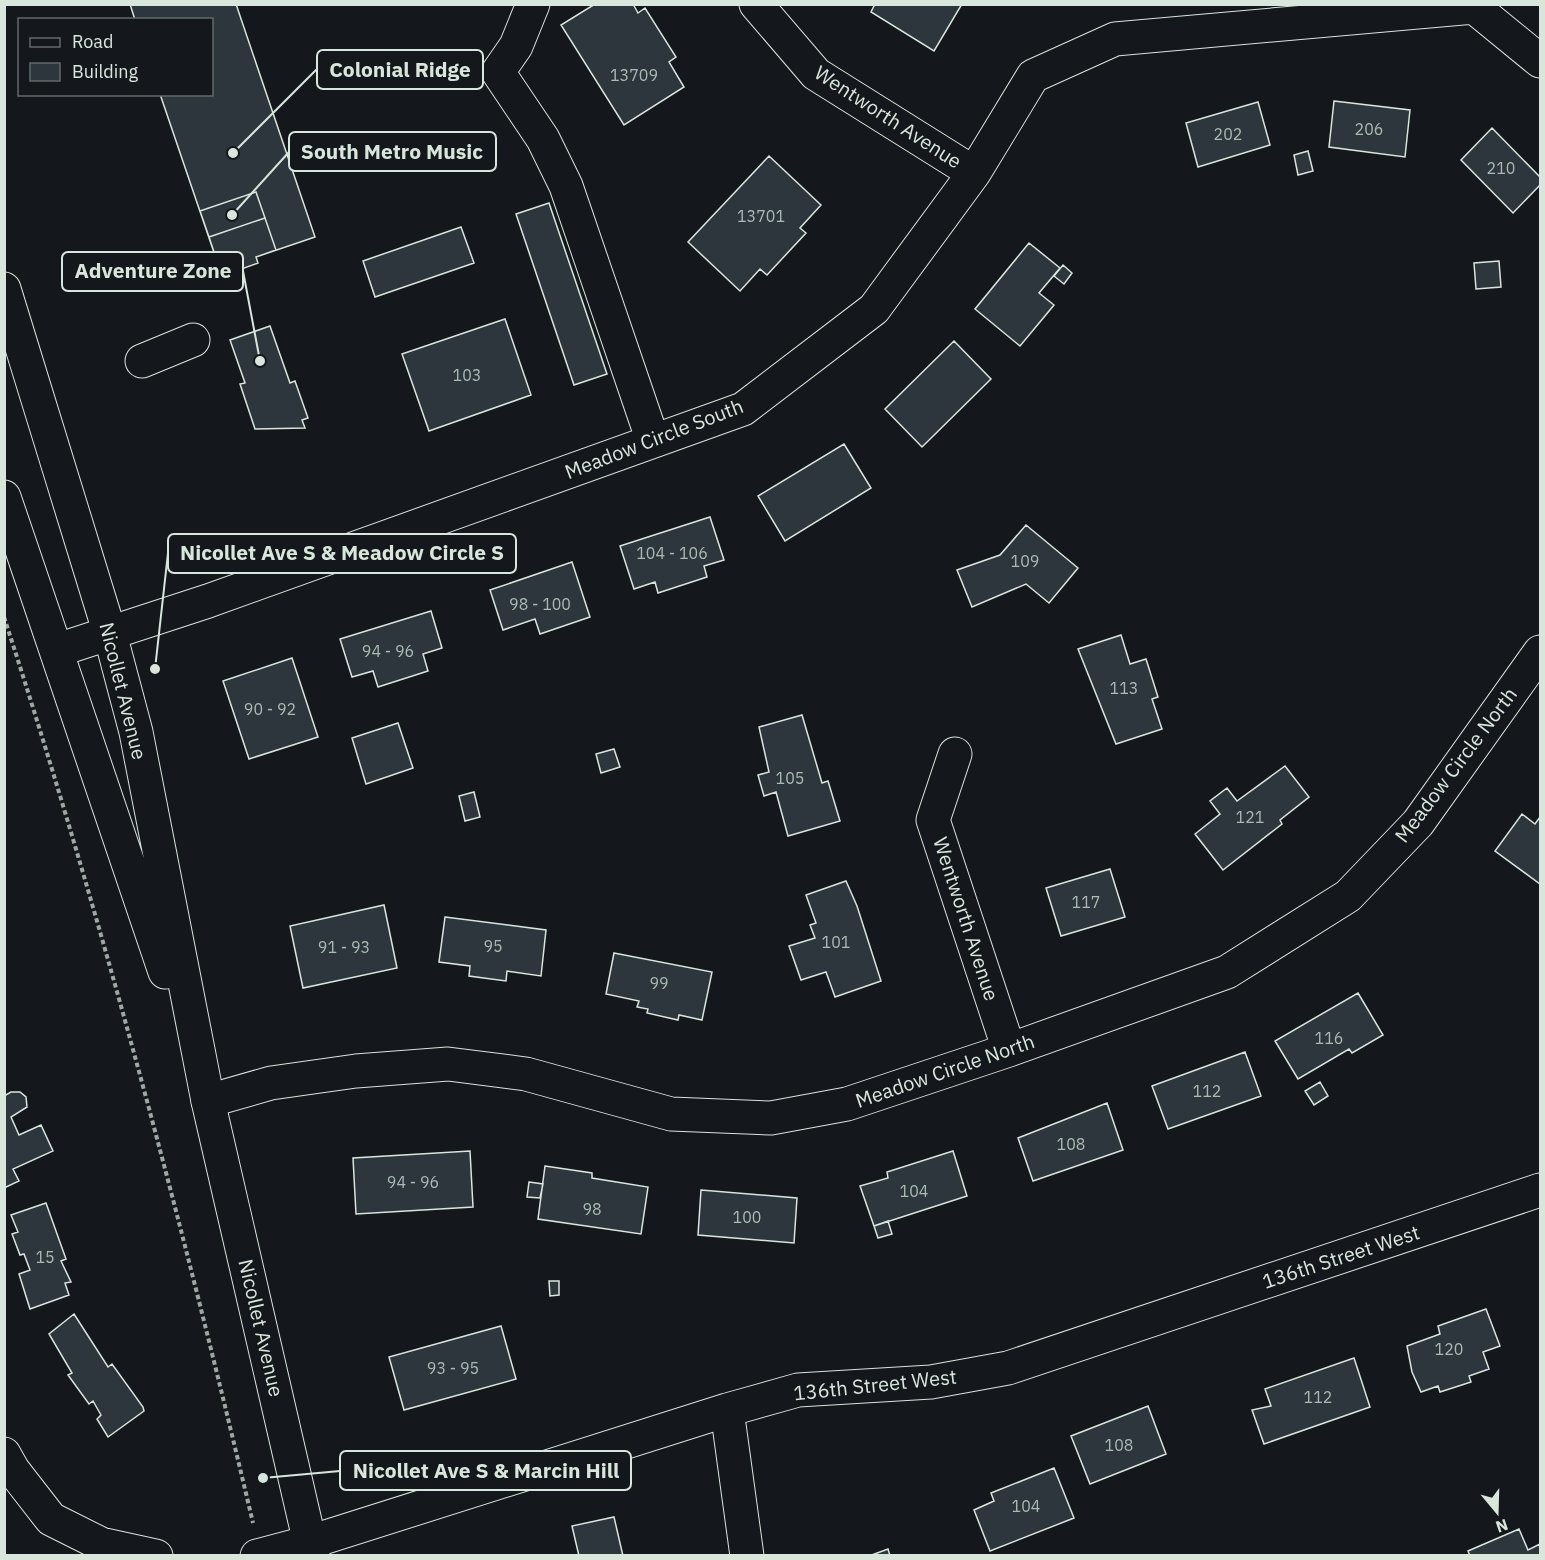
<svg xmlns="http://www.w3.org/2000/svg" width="1545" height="1560" font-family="'IBM Plex Sans',sans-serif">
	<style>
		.building { fill: #2c363c; stroke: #d8e6dc; stroke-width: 1.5 }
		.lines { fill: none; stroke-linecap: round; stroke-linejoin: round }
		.minor-casing { stroke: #d8e6dc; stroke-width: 35 }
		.major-casing { stroke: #d8e6dc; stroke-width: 35 }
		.path { stroke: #9da8a2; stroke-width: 4; stroke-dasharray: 4.5 3; stroke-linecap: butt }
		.minor { stroke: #14181c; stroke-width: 33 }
		.major { stroke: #14181c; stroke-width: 33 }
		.labels { text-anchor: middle; stroke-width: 4.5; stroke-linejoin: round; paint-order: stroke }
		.number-label { font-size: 16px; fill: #adbab4 }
		.street-label { font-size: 20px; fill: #d8e6dc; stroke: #14181c }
		.leader { fill: none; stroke: #d8e6dc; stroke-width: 2 }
		.callout-dot { fill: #d8e6dc; stroke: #14181c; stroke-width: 2 }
		.callout { fill: #14181c; stroke: #d8e6dc; stroke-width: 2 }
		.callout-label { font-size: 21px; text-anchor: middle; font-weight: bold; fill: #d8e6dc }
	</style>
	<rect width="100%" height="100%" fill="#14181c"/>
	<!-- building -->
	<path class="building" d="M130,4H236L315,237L256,257L258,263L222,276L160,94H212V20H135Z
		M595,4H633L638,13L645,8L676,57L669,62L684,87L624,125L561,25Z
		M875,4H962L934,51L871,12Z
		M1334,101L1410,110L1405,157L1329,147Z
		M1258,102L1270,145L1198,167L1186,123Z
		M1492,128L1540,177V185L1513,213L1461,160Z
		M1308,151L1313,171L1298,175L1294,155Z
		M769,156L821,205L800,228L806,233L767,275L760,269L740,291L688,242Z
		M256,192L265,218L209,237L200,211Z
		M549,203L607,374L574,385L516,214Z
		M265,218L276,250L256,257L258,263L222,276L209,237Z
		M461,227L474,263L375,297L363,261Z
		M1029,243L1060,268L1039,293L1054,305L1020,346L975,309Z
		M1499,261L1501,287L1476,289L1474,263Z
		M1063,265L1072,273L1064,284L1054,276Z
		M505,319L531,395L429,431L402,354Z
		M270,326L290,383L295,381L308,418L302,420L305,428L255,429L240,384L245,383L230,340Z
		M954,341L991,379L922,447L885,409Z
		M844,444L871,488L785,541L758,496Z
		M710,517L724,560L704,566L707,577L658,593L655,582L634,589L620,546Z
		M1026,525L1078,568L1049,603L1026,584L972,607L957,570L1000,555Z
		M572,562L590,617L540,634L535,619L503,630L490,590Z
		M431,611L442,648L423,654L428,671L378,687L373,671L352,677L340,639Z
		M1121,635L1130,664L1146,659L1158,697L1152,699L1162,729L1116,744L1078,649Z
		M292,658L318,737L249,759L223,681Z
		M802,715L822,783L828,781L840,821L788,836L776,792L764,796L758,775L769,772L759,727Z
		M398,723L413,768L366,784L352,738Z
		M614,749L620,767L601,773L596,754Z
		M1285,766L1309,797L1280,820L1282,824L1223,870L1195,834L1220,814L1210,801L1227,788L1237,801Z
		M474,792L480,817L465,821L459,796Z
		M1522,814L1535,824L1540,817V884L1495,851Z
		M1110,869L1125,917L1061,936L1046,888Z
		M846,881L857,906L881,981L835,997L826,972L801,980L789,946L815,938L810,925L816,923L806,895Z
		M384,905L397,968L303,988L290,926Z
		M445,917L546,930L541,976L507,971L506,981L469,976L470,966L439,962Z
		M614,953L712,972L702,1020L679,1015L678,1020L647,1013L648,1009L637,1007L639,1001L606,994Z
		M1358,993L1383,1035L1352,1053L1349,1049L1298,1079L1275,1041Z
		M1245,1052L1261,1096L1168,1129L1152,1086Z
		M1320,1082L1328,1096L1314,1105L1305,1091Z
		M11,1092H20L26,1097L27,1107L11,1117L19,1135L41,1125L53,1151L13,1169L19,1181L4,1188V1096Z
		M1107,1103L1123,1150L1033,1181L1018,1138Z
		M470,1151L473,1207L356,1214L353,1158Z
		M953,1151L967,1196L874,1226L860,1186L888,1178L887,1172Z
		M545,1166L592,1173V1178L648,1187L641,1234L538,1219Z
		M529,1182L543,1184L540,1198L527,1197Z
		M701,1190L797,1198L794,1243L698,1235Z
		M46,1203L66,1259L61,1261L71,1282L65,1283L69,1295L30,1309L19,1274L30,1270L24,1254L20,1255L12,1234L18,1232L11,1215Z
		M888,1221L892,1234L878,1238L874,1226Z
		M549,1281H559V1295L550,1296Z
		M1486,1309L1500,1346L1483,1352L1489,1369L1469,1376L1471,1382L1440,1392L1438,1386L1421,1392L1412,1372L1407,1346L1440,1334L1438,1326Z
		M74,1314L108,1367L112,1364L143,1407L144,1411L108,1437L97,1419L101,1415L93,1401L89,1404L68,1375L72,1373L49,1334Z
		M501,1326L516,1379L404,1410L389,1357Z
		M1354,1358L1370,1407L1264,1444L1252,1410L1271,1406L1265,1389Z
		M1148,1406L1166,1454L1090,1484L1071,1436Z
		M1054,1468L1074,1518L990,1551L974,1510L994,1501L991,1493Z
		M614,1517L623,1556H579L572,1526Z
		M1519,1529L1528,1550L1540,1544V1556H1470L1468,1551Z
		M888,1549L890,1556H869Z"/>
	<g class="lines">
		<!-- minor casing -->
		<g class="minor-casing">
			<path id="minor" d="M533,4L516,46L498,72L543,139L566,186L653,441
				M756,4L816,74L974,173
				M1474,7L1540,61
				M142,361L193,340
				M58,650L208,601L743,409L874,309L974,173L1033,76L1115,39L1474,7
				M955,754L933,820L1009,1050
				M208,1101L271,1083L356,1071L448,1064L526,1074L671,1114L771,1118L847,1104L1009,1050L1227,972L1348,896L1418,823L1540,652
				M727,1410L747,1556
				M4,1454L13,1470L51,1519L101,1544L156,1556
				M257,1556L310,1542L727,1410L798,1390L931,1382L1008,1368L1540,1190"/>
		</g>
		<!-- major casing -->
		<g class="major-casing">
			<path id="major" d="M4,289L110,634L136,732L208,1101L313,1556
				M4,497L165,972"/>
		</g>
		<!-- path -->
		<path class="path" d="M4,617C101,915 181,1218 253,1523"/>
		<!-- minor -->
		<use href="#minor" class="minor"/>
		<!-- major -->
		<use href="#major" class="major"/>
	</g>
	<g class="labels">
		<!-- number labels -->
		<g class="number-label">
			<text x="634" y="81">13709</text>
			<text x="1369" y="135">206</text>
			<text x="1228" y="140">202</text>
			<text x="1501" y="174">210</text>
			<text x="761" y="222">13701</text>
			<text x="467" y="381">103</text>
			<text x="672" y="559">104 - 106</text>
			<text x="1025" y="567">109</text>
			<text x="540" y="610">98 - 100</text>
			<text x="388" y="657">94 - 96</text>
			<text x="1124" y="694">113</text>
			<text x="270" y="715">90 - 92</text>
			<text x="790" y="784">105</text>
			<text x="1250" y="823">121</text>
			<text x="1086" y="908">117</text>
			<text x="836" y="948">101</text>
			<text x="493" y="952">95</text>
			<text x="344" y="953">91 - 93</text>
			<text x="659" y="989">99</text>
			<text x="1329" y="1044">116</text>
			<text x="1207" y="1097">112</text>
			<text x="1071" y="1150">108</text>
			<text x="413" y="1188">94 - 96</text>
			<text x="914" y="1197">104</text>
			<text x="592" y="1215">98</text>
			<text x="747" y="1223">100</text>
			<text x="45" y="1263">15</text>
			<text x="1449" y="1355">120</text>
			<text x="453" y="1374">93 - 95</text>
			<text x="1318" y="1403">112</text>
			<text x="1119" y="1451">108</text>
			<text x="1026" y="1512">104</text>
		</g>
		<!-- street labels -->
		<g class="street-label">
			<text transform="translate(888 117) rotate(33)" y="7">Wentworth Avenue</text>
			<text transform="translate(654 439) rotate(-21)" y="7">Meadow Circle South</text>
			<text transform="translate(123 691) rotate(76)" y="7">Nicollet Avenue</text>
			<text transform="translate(1456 765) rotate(-53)" y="7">Meadow Circle North</text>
			<text transform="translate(966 919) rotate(72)" y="7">Wentworth Avenue</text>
			<text transform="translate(945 1071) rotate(-19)" y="7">Meadow Circle North</text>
			<text transform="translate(1341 1257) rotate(-18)" y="7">136th Street West</text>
			<text transform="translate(261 1328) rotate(77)" y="7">Nicollet Avenue</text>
			<text transform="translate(875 1385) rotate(-6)" y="7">136th Street West</text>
		</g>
	</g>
	<!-- callouts -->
	<path class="leader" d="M233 153L317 69M232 215L289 152M260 361L243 271M155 669L168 553M263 1478L340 1471"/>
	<g class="callout-dot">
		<circle cx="233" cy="153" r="6"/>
		<circle cx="232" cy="215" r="6"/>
		<circle cx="260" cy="361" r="6"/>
		<circle cx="155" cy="669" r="6"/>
		<circle cx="263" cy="1478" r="6"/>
	</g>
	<g class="callout">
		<rect x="317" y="50" width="166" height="39" rx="6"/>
		<rect x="289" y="132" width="207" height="39" rx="6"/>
		<rect x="62" y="252" width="181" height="39" rx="6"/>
		<rect x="168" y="534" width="348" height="39" rx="6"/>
		<rect x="340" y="1451" width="291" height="39" rx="6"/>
	</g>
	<g class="callout-label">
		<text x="400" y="77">Colonial Ridge</text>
		<text x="392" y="159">South Metro Music</text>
		<text x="153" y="278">Adventure Zone</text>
		<text x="342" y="560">Nicollet Ave S &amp; Meadow Circle S</text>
		<text x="486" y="1478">Nicollet Ave S &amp; Marcin Hill</text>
	</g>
	<!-- border -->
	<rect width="1545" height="1560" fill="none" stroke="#d8e6dc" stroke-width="12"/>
	<!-- legend -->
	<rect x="18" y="18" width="195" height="78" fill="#14181c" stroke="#626a69" stroke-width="1.5"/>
	<rect x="30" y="38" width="30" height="9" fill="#14181c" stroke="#626a69" stroke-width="1.5"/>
	<text x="72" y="48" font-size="18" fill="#d8e6dc">Road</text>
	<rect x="30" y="63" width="30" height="18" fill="#2c363c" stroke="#626a69" stroke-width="1.5"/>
	<text x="72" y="78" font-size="18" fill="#d8e6dc">Building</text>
	<!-- north arrow -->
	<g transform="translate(1497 1512) rotate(161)" stroke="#14181c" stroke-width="4.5" paint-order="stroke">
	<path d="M0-4.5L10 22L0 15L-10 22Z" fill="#d8e6dc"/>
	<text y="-9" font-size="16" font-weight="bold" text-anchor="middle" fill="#d8e6dc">N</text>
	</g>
</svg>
